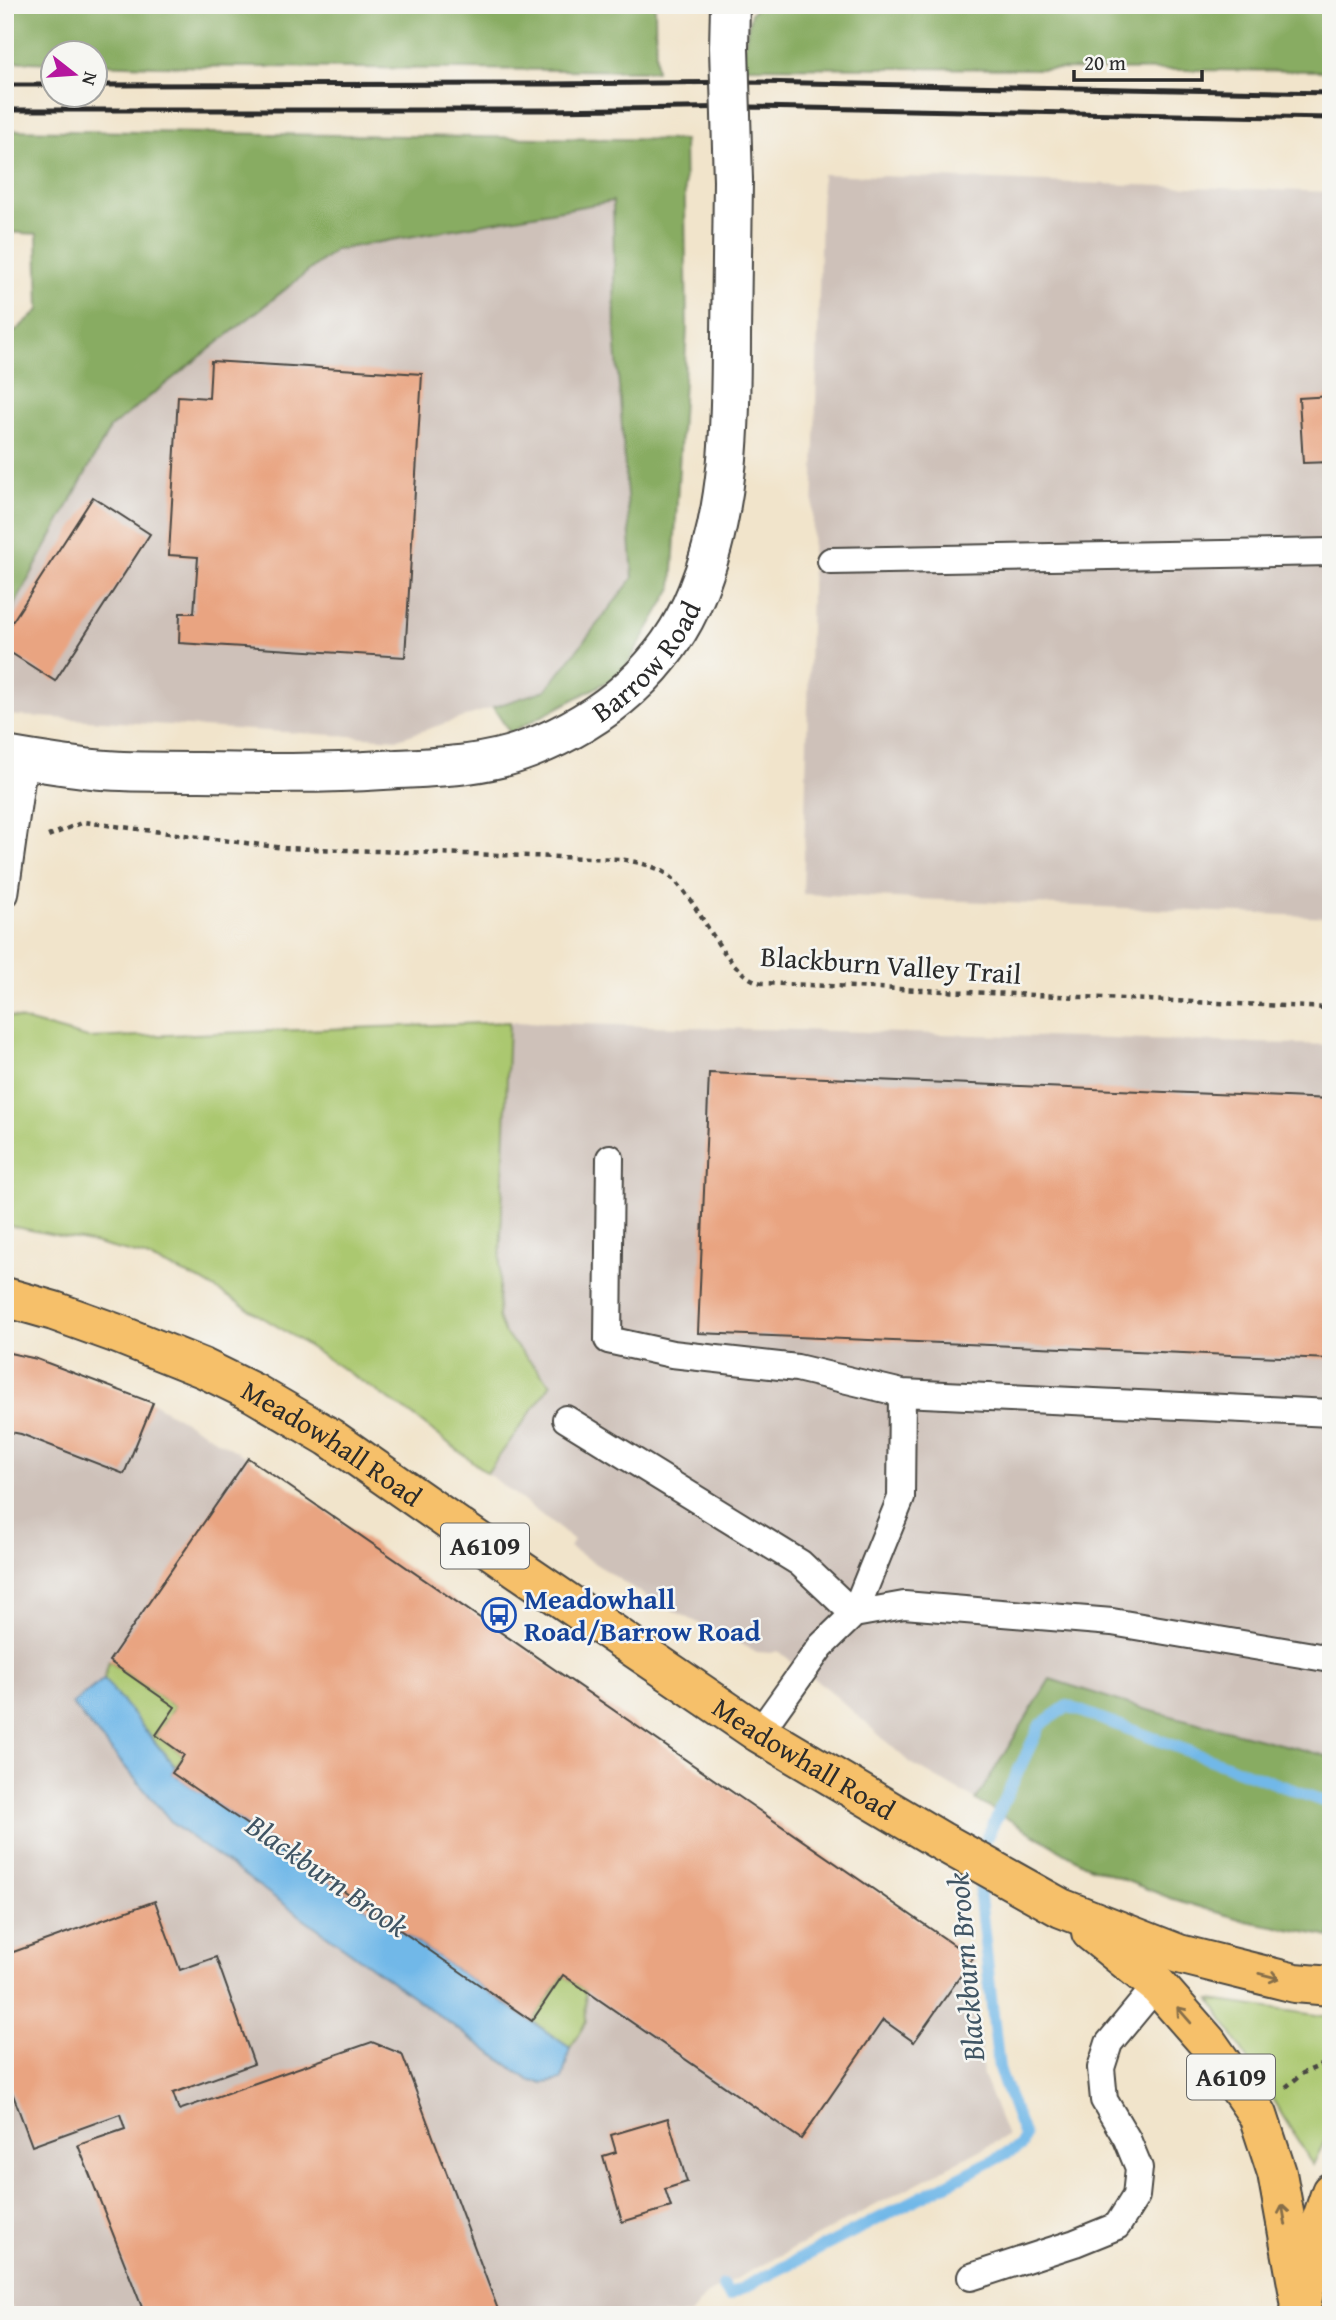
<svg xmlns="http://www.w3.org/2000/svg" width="1336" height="2320" font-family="'Gentium Book Plus',serif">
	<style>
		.industrial { fill: #cec1b9 }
		.green { fill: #abc86f; stroke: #6b7a4d; stroke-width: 2 }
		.forest { fill: #88ac62; stroke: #5a6c46; stroke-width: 2 }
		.water { fill: #71b8e8; stroke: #4e728a; stroke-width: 2 }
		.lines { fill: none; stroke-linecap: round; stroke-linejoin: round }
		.stream { stroke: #71b8e8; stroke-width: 12 }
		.building { fill: #e9a481 }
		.service-casing { stroke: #494743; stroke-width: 30 }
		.tertiary-casing { stroke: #494743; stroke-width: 42 }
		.primary-casing { stroke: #494743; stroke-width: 42 }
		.trunk-casing { stroke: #494743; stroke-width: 42 }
		.path { stroke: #494743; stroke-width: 4.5; stroke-dasharray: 5 5; stroke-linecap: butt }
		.service { stroke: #fff; stroke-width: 26 }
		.tertiary { stroke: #fff; stroke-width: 38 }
		.primary { stroke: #f6c06b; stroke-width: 38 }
		.trunk { stroke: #f6c06b; stroke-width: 38 }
		.rail { stroke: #2b2b2b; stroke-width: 5 }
		.tertiary-bridge-casing { stroke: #494743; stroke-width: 42; stroke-linecap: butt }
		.tertiary-bridge { stroke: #fff; stroke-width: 38 }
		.oneway { stroke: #866e48 }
		.labels { text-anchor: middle; stroke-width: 5; stroke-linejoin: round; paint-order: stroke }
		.shield { fill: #f6f6f2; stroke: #686867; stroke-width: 2 }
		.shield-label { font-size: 26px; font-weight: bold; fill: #2b2b2b }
		.street-label { font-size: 28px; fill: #2b2b2b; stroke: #f6f6f2 }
		.transit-label { font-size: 28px; font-weight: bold; fill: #164399; stroke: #f6f6f2; text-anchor: start }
		.water-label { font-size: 30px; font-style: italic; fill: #405564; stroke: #f6f6f2 }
	</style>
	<rect width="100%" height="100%" fill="#f6f6f2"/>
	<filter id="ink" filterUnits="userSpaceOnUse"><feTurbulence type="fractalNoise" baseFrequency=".0143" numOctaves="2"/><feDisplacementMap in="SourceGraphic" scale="14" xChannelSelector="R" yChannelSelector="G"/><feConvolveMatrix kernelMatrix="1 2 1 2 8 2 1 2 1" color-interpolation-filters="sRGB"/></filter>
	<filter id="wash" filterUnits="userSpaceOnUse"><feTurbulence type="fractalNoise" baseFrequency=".00686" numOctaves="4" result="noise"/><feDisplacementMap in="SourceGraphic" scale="28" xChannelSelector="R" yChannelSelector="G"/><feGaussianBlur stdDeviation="1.57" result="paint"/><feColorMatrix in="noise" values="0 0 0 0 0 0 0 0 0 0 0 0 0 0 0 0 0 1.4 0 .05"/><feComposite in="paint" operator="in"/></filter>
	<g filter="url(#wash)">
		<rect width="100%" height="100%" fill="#f1e4cb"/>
		<!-- industrial -->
		<path class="industrial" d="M822,174L1331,192V917L803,894Z
			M614,200L615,332L633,578L552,688L398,739L5,715V623L110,428L335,250Z
			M509,1022L1331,1045V1757L1144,1709L1051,1679L976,1800L909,1762L828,1689L778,1651L771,1653L757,1652L650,1599L569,1547L574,1540L487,1473L551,1384L504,1333L498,1318Z
			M5,1352L37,1359L153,1403L248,1458L973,1958L983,2076L1007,2136L707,2294L690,2315H15L5,2294Z"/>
		<!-- green -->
		<path class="green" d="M5,1015L88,1038L509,1022L498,1318L504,1333L551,1384L487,1473L411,1414L285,1331L202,1281L144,1256L85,1241L5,1225Z
			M109,1661L175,1707L156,1735L184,1755L175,1767L104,1679Z
			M563,1975L585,1990L586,2022L570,2048L532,2021Z
			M1211,2000L1331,2017V2128L1313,2165Z"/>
		<!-- forest -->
		<path class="forest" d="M5,5H655L656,71L157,66L95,64L94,52H52V63L5,61Z
			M760,5H1331V71L740,67L751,13Z
			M5,130L684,140L687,329L672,588L622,674L510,733L493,707L546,690L633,578L615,332L613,201L335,250L110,428L5,623V343L12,334L39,310L37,234L5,232Z
			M1050,1679L1144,1709L1331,1757V1937L1246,1921L1170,1898L1084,1864L976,1800Z"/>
		<!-- water -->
		<path class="water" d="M104,1679L175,1767L172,1773L570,2048L562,2080L545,2083L530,2081L174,1825L72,1704Z"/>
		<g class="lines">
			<!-- stream -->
			<path class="stream" d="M723,2286L729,2295L1021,2146L1024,2136L999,2069L980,1898L983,1846L1040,1725L1067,1706L1331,1804"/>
		</g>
		<g id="blocks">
			<!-- building -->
			<path class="building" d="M211,361L422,374L405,657L179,643L180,613H194L198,557L169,555L178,396L209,398Z
				M1331,396V462L1303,463L1299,398Z
				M93,497L150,534L55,681L5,649V633Z
				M709,1073L1331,1099V1359L698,1333Z
				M5,1352L37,1359L153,1403L124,1474L21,1434L5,1431Z
				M248,1458L973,1958L914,2042L883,2020L801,2139L563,1975L532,2021L172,1773L184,1755L156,1735L175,1707L109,1661Z
				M155,1901L180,1970L216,1957L254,2064L173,2093L179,2110L372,2042L402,2054L500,2315H145L78,2145L125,2129L120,2114L32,2146L5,2073V1955Z
				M668,2118L687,2182L665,2189L671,2207L622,2222L603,2156L616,2152L611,2135Z"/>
		</g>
	</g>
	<g filter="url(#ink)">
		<use href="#blocks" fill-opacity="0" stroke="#494743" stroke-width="2"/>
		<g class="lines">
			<!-- service casing -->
			<g class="service-casing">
				<path id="service" d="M831,561L1331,552
					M5,894L24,759
					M610,1158L608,1340L672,1354L797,1368L902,1393
					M566,1419L800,1563L854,1614L901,1498L902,1393L1331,1413
					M759,1733L821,1646L854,1614L904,1605L1112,1622L1331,1659
					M971,2277L1075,2243L1117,2226L1136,2196L1139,2168L1127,2139L1104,2100L1101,2068L1109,2043L1157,1985"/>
			</g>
			<!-- tertiary casing -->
			<g class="tertiary-casing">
				<g id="tertiary">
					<path d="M729,48L730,5"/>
					<path id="s1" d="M5,756C34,761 64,766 93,769C128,773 164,771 200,772C261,773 322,774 383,770C432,767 483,767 529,749C604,720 667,668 697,592C730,511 731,421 731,335C732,284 732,233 733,181"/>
				</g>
			</g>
			<!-- primary casing -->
			<g class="primary-casing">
				<g id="primary">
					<path id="s2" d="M5,1297L54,1311L118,1334L203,1368L254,1393L329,1437L514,1566L759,1733L941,1841L1061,1908L1179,1954L1295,1983L1331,1986"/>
					<path d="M1091,1932L1157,1985L1207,2042L1258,2115L1277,2173L1301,2306"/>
				</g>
			</g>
			<!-- trunk casing -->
			<g class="trunk-casing">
				<path id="trunk" d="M1299,2315L1318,2230L1331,2192"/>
			</g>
			<!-- path -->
			<path class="path" d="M48,836L84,822L284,848L620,859C636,862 654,865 667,874C700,898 723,975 762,983L1331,1008
				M1286,2087L1303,2073L1331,2061"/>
			<!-- service -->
			<use href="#service" class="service"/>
			<!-- tertiary -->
			<use href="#tertiary" class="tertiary"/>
			<!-- primary -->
			<use href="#primary" class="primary"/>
			<!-- trunk -->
			<use href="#trunk" class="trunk"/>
			<!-- rail -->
			<path class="rail" d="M5,85H52
				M94,85L551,84L753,82L1331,93
				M5,110H551L751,107L1331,118"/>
			<!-- tertiary-bridge casing -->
			<g class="tertiary-bridge-casing">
				<path id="tertiary-bridge" d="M729,48L733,181"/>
			</g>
			<!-- tertiary-bridge -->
			<use href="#tertiary-bridge" class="tertiary-bridge"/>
		</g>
		<!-- one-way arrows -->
		<defs><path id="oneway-shaft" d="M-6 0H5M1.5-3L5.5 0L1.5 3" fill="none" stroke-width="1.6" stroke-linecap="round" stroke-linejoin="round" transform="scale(1.75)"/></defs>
		<g class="oneway">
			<use href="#oneway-shaft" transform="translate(1269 1976) rotate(14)"/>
			<use href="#oneway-shaft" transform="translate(1184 2015) rotate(-131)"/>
			<use href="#oneway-shaft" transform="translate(1284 2215) rotate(-100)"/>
		</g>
	</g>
	<!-- icons -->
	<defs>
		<g id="bus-ring" transform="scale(1.75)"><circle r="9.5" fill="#f6f6f2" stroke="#1a4fb4" stroke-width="1.5"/><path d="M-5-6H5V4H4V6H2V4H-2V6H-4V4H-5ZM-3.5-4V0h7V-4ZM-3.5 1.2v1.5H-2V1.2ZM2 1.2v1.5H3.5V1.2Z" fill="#1a4fb4"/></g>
	</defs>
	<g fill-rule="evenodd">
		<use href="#bus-ring" x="499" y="1615"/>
	</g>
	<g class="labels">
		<!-- shield labels -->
		<g class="shield">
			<rect x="441" y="1523.5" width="88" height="45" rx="5"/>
			<rect x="1187" y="2054.5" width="88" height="45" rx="5"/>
		</g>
		<g class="shield-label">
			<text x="485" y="1555">A6109</text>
			<text x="1231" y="2086">A6109</text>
		</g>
		<!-- street labels -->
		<g class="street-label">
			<text dy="10" stroke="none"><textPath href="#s1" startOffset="677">Barrow Road</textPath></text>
			<text transform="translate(891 965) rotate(4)" y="10">Blackburn Valley Trail</text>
			<text dy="10" stroke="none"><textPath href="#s2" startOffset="360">Meadowhall Road</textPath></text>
			<text dy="10" stroke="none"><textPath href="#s2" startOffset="928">Meadowhall Road</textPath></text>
		</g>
		<!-- transit labels -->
		<g class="transit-label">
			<text x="524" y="1609">Meadowhall<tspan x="524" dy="32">Road/Barrow Road</tspan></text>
		</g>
		<!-- water labels -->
		<g class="water-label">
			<text transform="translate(327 1876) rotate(35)" y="10">Blackburn Brook</text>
			<text transform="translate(966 1967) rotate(-95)" y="10">Blackburn Brook</text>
		</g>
	</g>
	<!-- margin -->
	<rect width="1336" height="2320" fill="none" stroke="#f6f6f2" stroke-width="28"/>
	<!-- north arrow -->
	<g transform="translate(74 74) rotate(107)"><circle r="33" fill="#f6f6f2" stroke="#a5a5a2" stroke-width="2"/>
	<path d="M0-5L12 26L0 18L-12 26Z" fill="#b5179e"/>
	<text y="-10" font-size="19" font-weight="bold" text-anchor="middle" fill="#2b2b2b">N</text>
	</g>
	<!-- scale -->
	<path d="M1074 70v10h128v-10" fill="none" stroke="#2b2b2b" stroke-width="3.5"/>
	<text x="1084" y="70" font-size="21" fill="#2b2b2b" stroke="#f6f6f2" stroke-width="5" paint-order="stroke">20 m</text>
</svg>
